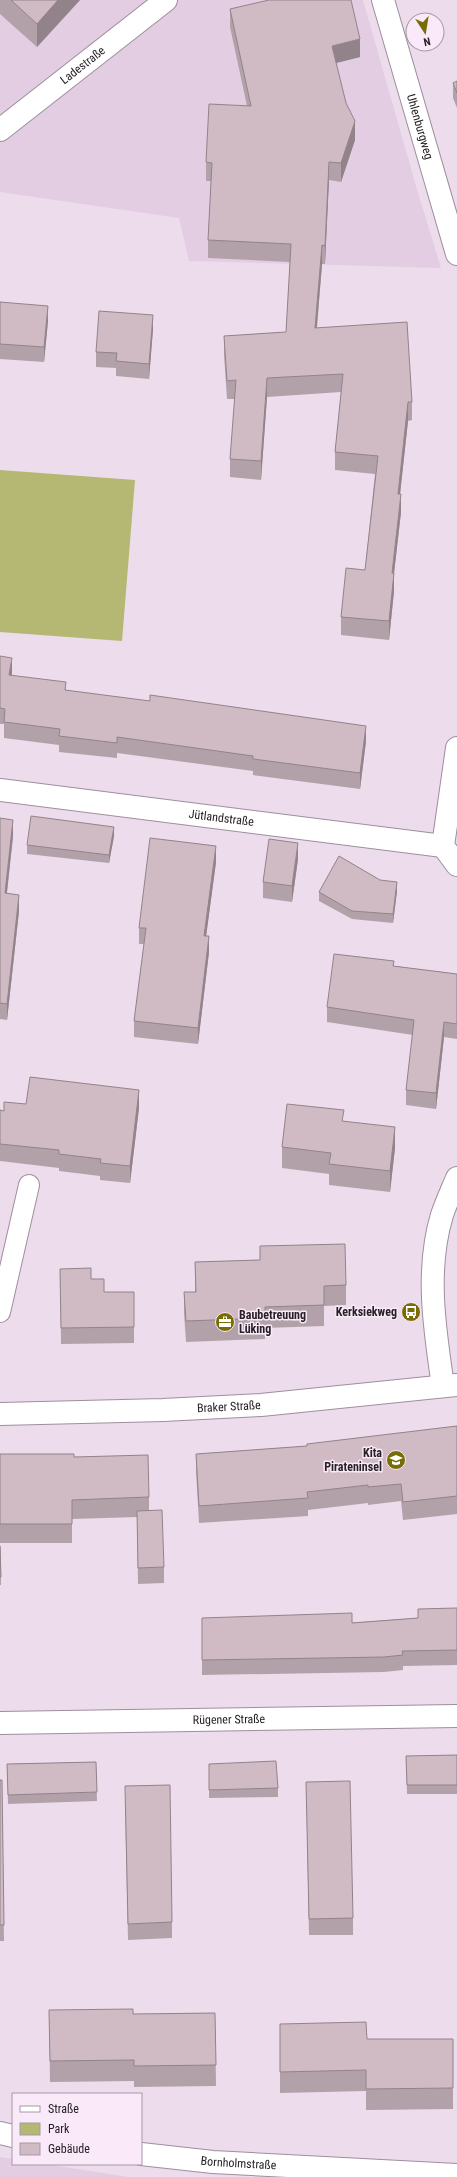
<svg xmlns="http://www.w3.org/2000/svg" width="457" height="2177" font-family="'Roboto Condensed',sans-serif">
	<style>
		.built { fill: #e3cde2 }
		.green { fill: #b4b873 }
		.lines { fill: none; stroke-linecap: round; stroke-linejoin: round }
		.lane-casing { stroke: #9e8f9d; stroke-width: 22 }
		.street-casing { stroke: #9e8f9d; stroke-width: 24 }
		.secondary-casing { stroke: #9e8f9d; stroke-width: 24 }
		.lane { stroke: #fff; stroke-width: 20 }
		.street { stroke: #fff; stroke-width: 22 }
		.secondary { stroke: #fff; stroke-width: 22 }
		.wall { fill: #b3a1a9 }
		.shaded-wall { fill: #92838a }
		.building { fill: #d0bbc5; stroke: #92838a }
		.labels { text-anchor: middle; stroke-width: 3; stroke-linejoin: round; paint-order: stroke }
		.street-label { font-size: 12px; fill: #272126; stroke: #fae9f9 }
		.poi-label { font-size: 12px; font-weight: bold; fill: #272126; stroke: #fae9f9; text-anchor: end }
	</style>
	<rect width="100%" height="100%" fill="#eddcec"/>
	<!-- built -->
	<path class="built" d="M0,0H363L416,186L441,268L189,261L179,218L0,192Z
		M0,2157L13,2159V2164H45L129,2177H0Z"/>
	<!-- green -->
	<path class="green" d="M0,470L135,480L122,641L0,632Z"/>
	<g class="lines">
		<!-- lane casing -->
		<g class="lane-casing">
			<path id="lane" d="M0,1312L29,1185"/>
		</g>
		<!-- street casing -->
		<g class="street-casing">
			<g id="street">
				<path id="s1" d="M383,0L457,254"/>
				<path id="s2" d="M0,130L166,0"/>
				<path d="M457,748L443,846L457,865"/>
				<path id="s3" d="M0,790L443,846"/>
				<path d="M443,1386C435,1331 425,1271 442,1215C446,1203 452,1190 457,1178"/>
				<path id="s4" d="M0,1723L457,1716"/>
				<path d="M0,2133L13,2136"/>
				<path id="s5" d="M141,2154L213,2162L457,2175"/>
			</g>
		</g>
		<!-- secondary casing -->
		<g class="secondary-casing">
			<g id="secondary">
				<path id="s6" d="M0,1414L163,1410L261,1405L457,1385"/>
			</g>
		</g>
		<!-- lane -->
		<use href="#lane" class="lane"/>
		<!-- street -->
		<use href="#street" class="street"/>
		<!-- secondary -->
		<use href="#secondary" class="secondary"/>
	</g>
	<!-- wall -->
	<path class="wall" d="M0,0H80L37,47L0,14Z
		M230,9L360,57L336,63L355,140L341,182L329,180L325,264H322L317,328L412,402V420L408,421L400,494L401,512L394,573V591L389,640L341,635V617L365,570L375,474L335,470V452L341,392L267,397L261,480L230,477V459L235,399H227L224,355V336L286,332L290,262L208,258V240L211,181H206V162L247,106L230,27Z
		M457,81V108L453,98V83Z
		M0,302L48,321L44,362L0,359Z
		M153,329L149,379L116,376V368L96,367V352Z
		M0,656L12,673L11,676L66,690L366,741L360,789L253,775V771L117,753V758L59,752V745L4,738V724H0Z
		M0,818L13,836L7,893L19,911L7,1020L0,1019Z
		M114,836L109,863L27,854V845Z
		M298,859L292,902L263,898V882Z
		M216,862L206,936L209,952L198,1044L134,1037V1021L144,944H139V928Z
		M397,891L393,923L352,919L319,901V892Z
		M394,966L457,974V1039L444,1037L436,1109L406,1105V1090L413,1035L327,1022V1007Z
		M26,1104L139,1108L130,1183L100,1180V1176L59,1171V1168L0,1161V1110L4,1111Z
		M344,1121L395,1148L390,1192L329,1185V1174L282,1168V1147Z
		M260,1246L346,1285V1305L324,1306V1326L265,1328V1339L186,1342L184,1313V1292H195V1262L260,1260Z
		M60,1269L91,1279L104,1292H134V1343L61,1344Z
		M457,1426V1514L403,1520L401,1501L368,1505V1503L308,1510V1516L199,1523L196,1471V1454L307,1446Z
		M0,1454L74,1457L149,1497V1511L164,1567V1583L138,1584L137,1517L72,1519V1543H0Z
		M0,1546L1,1577V1585H0Z
		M457,1608V1665L403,1666V1670L384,1672L202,1675V1633L418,1618Z
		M457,1755V1794H407L406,1756Z
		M96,1762L97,1801L8,1804L7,1764Z
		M209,1764L278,1788V1797L209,1798Z
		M0,1780H2L4,1941H0Z
		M306,1782L353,1918V1935H309Z
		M125,1802L172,1922V1938L128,1940Z
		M49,2010L133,2014L215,2013L216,2086L134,2087V2081L50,2082Z
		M280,2024L367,2039H453V2109L366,2110V2091L280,2093Z"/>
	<!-- shaded-wall -->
	<path class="shaded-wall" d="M58,0H80L37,47V24Z
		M360,39V57L332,64V46Z
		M355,121V140L341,182V163Z
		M329,162V180L325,264V246Z
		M322,245V264L315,347V328Z
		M48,306V321L44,362V347Z
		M153,315V329L149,379V364Z
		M267,378V397L261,480V461Z
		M408,402V421L398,512V494Z
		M401,494V512L392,591V573Z
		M394,573V591L389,640V621Z
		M12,658V673L9,691V675Z
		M366,726V741L360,789V773Z
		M13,820V836L5,909V893Z
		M114,827V836L109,863V855Z
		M298,843V859L292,902V886Z
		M216,846V862L204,952V936Z
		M397,882V891L393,923V914Z
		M19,895V911L7,1020V1004Z
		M209,936V952L198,1044V1028Z
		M444,1022V1037L436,1109V1093Z
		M139,1090V1108L130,1183V1166Z
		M395,1127V1148L390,1192V1171Z"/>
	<!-- building -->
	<path class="building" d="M11,0H58L37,24Z
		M269,0H351L360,39L332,46L346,103L355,121L341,163L329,162L325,246L322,245L315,328L407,322L412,402H408L398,494H401L392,573H394L389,621L341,617L346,568L365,570L378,456L335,452L343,374L267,378L261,461L230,459L236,380L227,381L224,336L286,332L291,244L208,240L212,163L206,162L209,104L251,106L230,9Z
		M457,81V93L453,83Z
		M0,302L48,306L44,347L0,344Z
		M99,311L153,315L149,364L116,361L117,353L96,352Z
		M0,656L12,658L9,675L66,682L65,690L150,701V695L366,726L360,773L253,759V756L117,737V743L59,736L60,729L4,722L5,709L0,708Z
		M31,816L114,827L109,855L27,845Z
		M0,818L13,820L5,893L19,895L7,1004L0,1003Z
		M150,838L216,846L204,936H209L198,1028L134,1021L146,928H139Z
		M269,839L298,843L292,886L263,882Z
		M339,856L380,880L397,882L393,914L352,911L319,892Z
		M334,954L394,961L393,966L457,974V1024L444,1022L436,1093L406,1090L414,1020L327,1007Z
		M30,1077L139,1090L130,1166L100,1163L101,1159L59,1154V1150L0,1144V1110L4,1111V1102L26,1104Z
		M287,1104L344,1110L342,1121L395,1127L390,1171L329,1164L331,1153L282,1147Z
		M345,1244L346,1285L324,1286V1305L265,1307V1318L186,1321L184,1292H196L195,1262L260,1260V1246Z
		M91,1268V1279H104V1292H134V1327L61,1328L60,1269Z
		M457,1426V1496L403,1502L401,1484L368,1487V1485L307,1492L308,1498L199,1506L196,1454L307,1446V1444Z
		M0,1454H74V1457L148,1455L149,1497L72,1500V1524H0Z
		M162,1510L164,1567L138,1568L137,1511Z
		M0,1546L1,1577H0Z
		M457,1608V1650L402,1651L403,1655L384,1657L202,1660V1618L352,1613V1623L418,1618V1609Z
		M457,1755V1785H407L406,1756Z
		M276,1761L278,1788L209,1790V1764Z
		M96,1762L97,1792L8,1795L7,1764Z
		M0,1780H2L4,1925H0Z
		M350,1781L353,1918L309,1919L306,1782Z
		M170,1785L172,1922L128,1924L125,1786Z
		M133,2009V2014L215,2013L216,2065L134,2066V2060L50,2061L49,2010Z
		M366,2022L367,2039H453V2088L366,2089V2070L280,2072V2024Z"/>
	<!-- icons -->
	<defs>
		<g id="bus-disc" transform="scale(1)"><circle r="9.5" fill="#786c07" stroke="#fae9f9"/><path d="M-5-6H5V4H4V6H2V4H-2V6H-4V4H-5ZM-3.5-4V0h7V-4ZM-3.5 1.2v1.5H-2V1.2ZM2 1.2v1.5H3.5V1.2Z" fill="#fff"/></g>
		<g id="office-disc" transform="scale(1)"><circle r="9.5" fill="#786c07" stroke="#fae9f9"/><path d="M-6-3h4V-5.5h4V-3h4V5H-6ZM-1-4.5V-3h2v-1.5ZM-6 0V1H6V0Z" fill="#fff"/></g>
		<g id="school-disc" transform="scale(1)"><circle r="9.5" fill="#786c07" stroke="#fae9f9"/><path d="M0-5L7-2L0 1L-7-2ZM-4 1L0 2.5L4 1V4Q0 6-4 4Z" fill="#fff"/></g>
	</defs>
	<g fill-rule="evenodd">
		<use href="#bus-disc" x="411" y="1312"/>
		<use href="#office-disc" x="225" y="1322"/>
		<use href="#school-disc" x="396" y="1460"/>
	</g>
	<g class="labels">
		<!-- street labels -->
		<g class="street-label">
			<text dy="4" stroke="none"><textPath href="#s2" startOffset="105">Ladestraße</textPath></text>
			<text dy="4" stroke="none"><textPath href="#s1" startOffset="132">Uhlenburgweg</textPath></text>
			<text dy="4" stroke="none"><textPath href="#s3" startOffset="223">Jütlandstraße</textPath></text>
			<text dy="4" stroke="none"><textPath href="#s6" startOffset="229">Braker Straße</textPath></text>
			<text dy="4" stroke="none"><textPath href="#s4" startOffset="229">Rügener Straße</textPath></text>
			<text dy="4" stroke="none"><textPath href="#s5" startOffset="98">Bornholmstraße</textPath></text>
		</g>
		<!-- poi labels -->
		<g class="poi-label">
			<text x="397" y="1316">Kerksiekweg</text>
			<text x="239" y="1319" text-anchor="start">Baubetreuung<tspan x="239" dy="14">Lüking</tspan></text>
			<text x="382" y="1457">Kita<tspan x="382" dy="14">Pirateninsel</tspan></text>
		</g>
	</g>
	<!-- legend -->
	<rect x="12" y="2093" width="130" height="72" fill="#fae9f9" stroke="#a699a5"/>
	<rect x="20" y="2106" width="20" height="6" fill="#ffffff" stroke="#a699a5"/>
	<text x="48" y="2113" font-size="12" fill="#272126">Straße</text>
	<rect x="20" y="2123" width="20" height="12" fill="#b4b873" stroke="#a699a5"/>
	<text x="48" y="2133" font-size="12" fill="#272126">Park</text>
	<rect x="20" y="2143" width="20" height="12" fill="#d0bbc5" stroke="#a699a5"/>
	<text x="48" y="2153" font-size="12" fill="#272126">Gebäude</text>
	<!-- north arrow -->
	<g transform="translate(425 32) rotate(168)"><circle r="19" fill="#fae9f9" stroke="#a699a5"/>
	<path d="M0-3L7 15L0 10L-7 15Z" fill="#786c07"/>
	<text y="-6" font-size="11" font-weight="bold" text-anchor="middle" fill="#272126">N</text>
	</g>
</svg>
